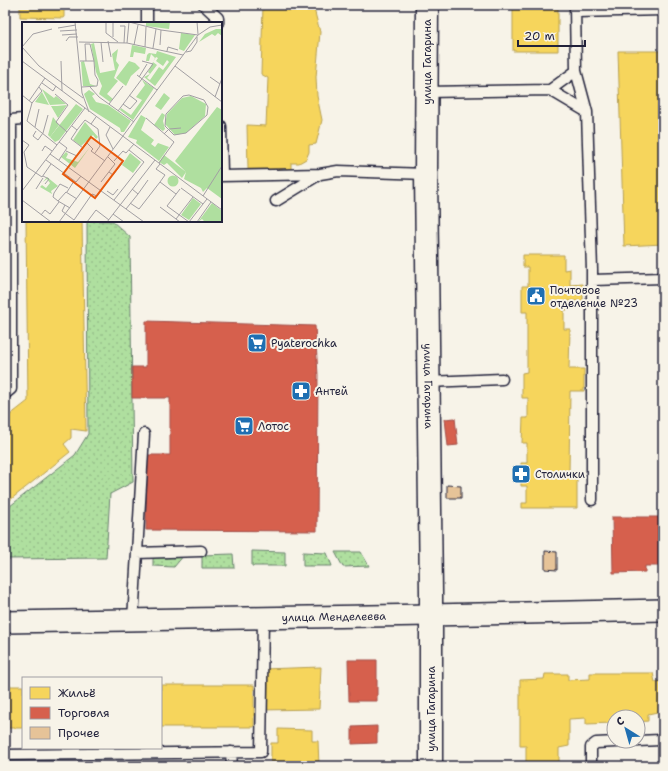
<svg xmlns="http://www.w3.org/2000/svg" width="668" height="771" font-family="'Shantell Sans',sans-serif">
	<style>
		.grass { fill: url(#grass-dots); stroke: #68806d }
		.homes { fill: #f6d55c; stroke: #b69f52 }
		.shops { fill: #d6604d; stroke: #a04d48 }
		.building { fill: #e6c398; stroke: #22223b }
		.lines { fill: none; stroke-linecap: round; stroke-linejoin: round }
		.lane-casing { stroke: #22223b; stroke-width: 13 }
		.street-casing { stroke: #22223b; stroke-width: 24 }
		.secondary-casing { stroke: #22223b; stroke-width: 25 }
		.lane { stroke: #f7f3e8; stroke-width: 10 }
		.street { stroke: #f7f3e8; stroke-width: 21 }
		.secondary { stroke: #f7f3e8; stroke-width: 22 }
		.labels { text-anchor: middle; stroke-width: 4; stroke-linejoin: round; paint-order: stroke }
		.street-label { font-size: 11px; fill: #22223b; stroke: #f7f3e8 }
		.poi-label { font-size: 11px; fill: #22223b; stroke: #f7f3e8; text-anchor: start }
		.inset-road { fill: none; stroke: #a29fa3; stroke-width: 1 }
		.view { fill: #e8590c; fill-opacity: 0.15; stroke: #e8590c; stroke-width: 2 }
		.inset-edge { fill: none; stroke: #22223b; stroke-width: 2 }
	</style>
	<defs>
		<pattern id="grass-dots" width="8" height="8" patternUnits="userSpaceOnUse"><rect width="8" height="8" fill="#afdf9f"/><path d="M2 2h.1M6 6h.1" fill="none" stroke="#96bf8a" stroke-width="1.8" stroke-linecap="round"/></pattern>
	</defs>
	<rect width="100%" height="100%" fill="#f7f3e8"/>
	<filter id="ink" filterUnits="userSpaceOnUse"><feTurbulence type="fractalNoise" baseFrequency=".025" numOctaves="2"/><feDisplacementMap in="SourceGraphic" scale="8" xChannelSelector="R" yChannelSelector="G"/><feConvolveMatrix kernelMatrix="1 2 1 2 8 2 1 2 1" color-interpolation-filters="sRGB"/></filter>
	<g filter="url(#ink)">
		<!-- grass -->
		<path class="grass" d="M87,221H112L130,237L133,482L110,494L106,558L5,559V510L75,455L88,434Z
			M252,551L285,552V566H252Z
			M303,552L327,553L332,566H303Z
			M335,552H361L369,566L343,567Z
			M233,554L234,568H202V555Z
			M184,555L174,567L153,566V556Z"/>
		<!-- homes -->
		<path class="homes" d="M20,5H64V18L20,17Z
			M263,5H313L320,32L316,77L317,96L322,120L316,144L309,145V152L306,159L299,163H291V169H248L247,125L266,126L268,78L261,74Z
			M513,5H558V51H513Z
			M618,51H663V115L661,116L663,147V244L624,246Z
			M26,221H82L86,431L71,429V438L64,444L70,452L5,504V419L28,401Z
			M523,255H564V270L570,269V285L583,284V301H567V310H564V329H570L569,369H584V391H570L569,475H577V508H522V503H527V486H521V463H527V443H522L523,418H528V398H522V373L527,372V312H522V286H528V267H523Z
			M321,667L319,709L262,710V669Z
			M590,673H653L655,682L663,681L662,711L648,714V721L638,722V717H614V723L586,724V718L569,719V746L559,748V766H519H526V746H520V680L544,679L545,674H568V680L590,679Z
			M161,685H254V727H161Z
			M5,686H23V728H5Z
			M278,729L312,730V741H318L319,766H278V762H271V743H278Z"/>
		<!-- shops -->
		<path class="shops" d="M146,321L315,326L318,375L317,531L146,530L147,455H170V398H132V367H146Z
			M455,418L458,445L448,446L445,419Z
			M612,517H663V566H645V572L613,573Z
			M348,660H377V701H349Z
			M377,726V743L352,744V727Z"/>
		<!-- building -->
		<path class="building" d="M447,485L461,486V498H447Z
			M545,551L557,552V570L545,569Z"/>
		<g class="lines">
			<!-- lane casing -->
			<g class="lane-casing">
				<path id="lane" d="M204,5L218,18V23
					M576,12L663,10
					M147,23V5
					M576,71L587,112
					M550,90L576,71L575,5
					M427,92L550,90L587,112L592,270V500
					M221,126L222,176
					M221,176L320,174L338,171L426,174
					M276,201L320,174
					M592,280L663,278
					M428,382L502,379
					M5,394L11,389V120L23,119
					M137,553L201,551
					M133,620L144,434
					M638,741L660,740L663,738
					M231,752L232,766
					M5,755L261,752L263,618
					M591,766V747L596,743L636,741"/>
			</g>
			<!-- street casing -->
			<g class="street-casing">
				<g id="street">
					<path id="s1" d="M5,622L430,615L663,610"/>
				</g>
			</g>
			<!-- secondary casing -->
			<g class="secondary-casing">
				<g id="secondary">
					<path id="s2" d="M427,5L426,174L431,593V766"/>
				</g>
			</g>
			<!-- lane -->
			<use href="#lane" class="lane"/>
			<!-- street -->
			<use href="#street" class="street"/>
			<!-- secondary -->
			<use href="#secondary" class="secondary"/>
		</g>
	</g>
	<!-- icons -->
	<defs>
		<g id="civic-square" transform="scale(1)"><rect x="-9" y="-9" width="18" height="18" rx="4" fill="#1f6fb2" stroke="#f7f3e8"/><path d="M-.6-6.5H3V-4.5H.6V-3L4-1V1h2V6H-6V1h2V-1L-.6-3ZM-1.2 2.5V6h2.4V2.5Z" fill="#fff"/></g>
		<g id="supermarket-square" transform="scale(1)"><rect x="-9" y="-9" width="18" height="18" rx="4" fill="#1f6fb2" stroke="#f7f3e8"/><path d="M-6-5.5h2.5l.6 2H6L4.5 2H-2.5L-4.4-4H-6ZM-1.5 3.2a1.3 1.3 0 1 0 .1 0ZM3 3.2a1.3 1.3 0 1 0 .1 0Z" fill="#fff"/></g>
		<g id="pharmacy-square" transform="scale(1)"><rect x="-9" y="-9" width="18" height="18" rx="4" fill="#1f6fb2" stroke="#f7f3e8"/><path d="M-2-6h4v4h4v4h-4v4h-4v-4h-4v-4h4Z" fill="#fff"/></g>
	</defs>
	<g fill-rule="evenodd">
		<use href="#civic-square" x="536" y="296"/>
		<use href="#supermarket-square" x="257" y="343"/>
		<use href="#pharmacy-square" x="301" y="391"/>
		<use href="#supermarket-square" x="244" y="426"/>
		<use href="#pharmacy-square" x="521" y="474"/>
	</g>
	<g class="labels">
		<!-- street labels -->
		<g class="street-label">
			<text transform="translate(427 62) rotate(-90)" y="4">улица Гагарина</text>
			<text dy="4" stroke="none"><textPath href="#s2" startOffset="381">улица Гагарина</textPath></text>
			<text dy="4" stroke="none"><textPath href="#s1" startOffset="329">улица Менделеева</textPath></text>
			<text transform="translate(431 709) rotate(-90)" y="4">улица Гагарина</text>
		</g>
		<!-- poi labels -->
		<g class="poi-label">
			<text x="550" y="294">Почтовое<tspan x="550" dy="13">отделение №23</tspan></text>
			<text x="271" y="347">Pyaterochka</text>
			<text x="315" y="395">Антей</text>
			<text x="258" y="430">Лотос</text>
			<text x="535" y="478">Столички</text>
		</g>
	</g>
	<!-- overview -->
	<g transform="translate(22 22)">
		<rect width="200" height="200" fill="#f7f3e8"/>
		<path d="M194,7H200V14L196,11L193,14L190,12L177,20L183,12ZM20,67L32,76L34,74L44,82L28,83ZM45,83L36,96L29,84H35ZM140,91L143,93L141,99L143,107L141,109L132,103ZM31,95L37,103L28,115L26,113ZM68,125L53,146L39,135L44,130L46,132L44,136L56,140Z" fill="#afdf9f"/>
		<path d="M159,11L173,13L162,29L157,27ZM72,21L78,51L93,48L90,32L96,27L94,39L97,43L92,56L96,59L85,72L91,77L88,80L77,72L80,64L74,50L69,22ZM110,23L124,26L123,32L112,30L111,35H108ZM120,58L132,66L111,98L98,88L99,86L109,93L120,78L114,75L123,63ZM25,155L36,164L29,169L30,172L18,165L20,163L24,166L28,161L25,157L21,160Z" fill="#afdf9f"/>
		<path d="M135,29L154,35L133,64L122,55L128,52L126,50L133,36L129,32L127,39H124L125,33L127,31L134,32ZM134,35L136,36L134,39L141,44L145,38L147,40L141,48L137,45L128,58L125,56L135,43L131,40ZM62,39L68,62L74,64H61L59,40ZM107,39L113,41L118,46L109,54L104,64L94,56ZM67,68L73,72L70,74L74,80L86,83L109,99L102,110H99L98,106L68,87L62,72ZM20,70L27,83L13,80ZM54,82L61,87L37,118L33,120L28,115ZM195,85L200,88V177L185,166L181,170L179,166L162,157L164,150L160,156L145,141L142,143L137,140L142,133L164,150L153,139ZM119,93L124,96L119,108L132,118L129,122L133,125L136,121L147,125L137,139L114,121L115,118L106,115ZM63,100L76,115L74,117L71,113L59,124L51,118ZM108,131L119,140L111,151L100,143ZM145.5 159a5.5 5.5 0 1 1 11 0a5.5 5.5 0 1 1-11 0ZM171,176L179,182L167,198L159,193ZM190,181L200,189V197L198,200H183L180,197L176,200Z" fill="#afdf9f" fill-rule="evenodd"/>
		<path d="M124,0H148L147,7L124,4ZM142,71L148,76L139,88L133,84ZM169,74L184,82L183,94L164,111L153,113L143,102L145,92L160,76Z" fill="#afdf9f"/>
		<path class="inset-road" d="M53,0L60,71L67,90M84,0V11L96,20M107,0L139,8L138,23M175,0L176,12M98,4H103L102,21M36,6L54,3M139,8L176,13M38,9L55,8M40,13L55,12M91,15V0M44,19L47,15H56M86,19L89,35M57,20L105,21L161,33M79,20L81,40M105,21L107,0M112,23L116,3M0,25L17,44L61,76M0,25L11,12L30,7M123,25L124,5M131,26L134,7M145,29L146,25L156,28M164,30L169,29L175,20V15M0,39L200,188M39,39L40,69M58,39H72L73,53L76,58L75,64L60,65M64,39L63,22H68L72,39M153,44L200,80M115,53L135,68M117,55L125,42M188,55L198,62M20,61L31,69L34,64M68,65L77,75L112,100M33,72L46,83L34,100L45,110M0,73L10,81L5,99L35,123M167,73L182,78L186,85L185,93L164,111L152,113L143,104L144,92L161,74ZM193,75L200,56M7,79L23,56M10,81L20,69L17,65M87,82L101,64M101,82L108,87L115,79L107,73M96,89L131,42L120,39M124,96L152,120L137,141M50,104L55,108L49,117L61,126M13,105L17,87M88,105L84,113L91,127M55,108L63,98L69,102M14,109L11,114L16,118L21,111L26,93M142,112L147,107L159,106M0,118L7,123L2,130L5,145L20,155L29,142M20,129L23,124L30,129M44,129L55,134L65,121L71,127L69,129L83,139M73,131L78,124L76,107L69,102L74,95M28,132L122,200M24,138L54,160L59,154M37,138L45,126L37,120M92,139L101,129L104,131L112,122M138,142L134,147L143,153L138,160L154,172M87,150L91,153L101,140L96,136M21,154L27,157L23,162M79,160L93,142L86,135M159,166L181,182L185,177M14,167L21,156M158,167L145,184L167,200M0,169L63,86M85,169L91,173L96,167M45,170L52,159M116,172L126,158M181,174L200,144M0,178L29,200M92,178L122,140L107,128M36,179L31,175L32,171L38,162L46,166M108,181L117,187L138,160M43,183L40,189L52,198L70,172L75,174L79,168M138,185L158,200M48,186L36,179L44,170L55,177M104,187L116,172L110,167M91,192L102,200M19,193L23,188L28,192L37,180M154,197L171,175M37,200L176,13L188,5L200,3M65,200L74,188L87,198M85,200L133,138M167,200L181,182M175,200L189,180"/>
		<path class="view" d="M69,115L101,139L73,176L41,152Z"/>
		<rect width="200" height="200" class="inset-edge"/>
	</g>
	<!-- margin -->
	<rect width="668" height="771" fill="none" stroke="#f7f3e8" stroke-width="20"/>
	<rect x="10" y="10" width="648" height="751" fill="none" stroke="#22223b" stroke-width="1.5" filter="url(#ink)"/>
	<!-- legend -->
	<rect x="22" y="677" width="140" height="72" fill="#f7f3e8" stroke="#a29fa3"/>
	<rect x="30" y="687" width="20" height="12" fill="#f6d55c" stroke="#a29fa3"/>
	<text x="58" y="697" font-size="12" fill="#22223b">Жильё</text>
	<rect x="30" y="707" width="20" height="12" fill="#d6604d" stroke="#a29fa3"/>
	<text x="58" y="717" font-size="12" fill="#22223b">Торговля</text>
	<rect x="30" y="727" width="20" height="12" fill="#e6c398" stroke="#a29fa3"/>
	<text x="58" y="737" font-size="12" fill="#22223b">Прочее</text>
	<!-- north arrow -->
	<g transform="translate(626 729) rotate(323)"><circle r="19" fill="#f7f3e8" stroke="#a29fa3"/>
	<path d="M0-3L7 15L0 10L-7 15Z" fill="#1f6fb2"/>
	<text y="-6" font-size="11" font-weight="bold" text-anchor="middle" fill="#22223b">С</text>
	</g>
	<!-- scale -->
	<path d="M518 40v6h67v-6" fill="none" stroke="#22223b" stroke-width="2"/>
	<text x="524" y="40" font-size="12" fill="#22223b" stroke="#f7f3e8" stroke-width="3" paint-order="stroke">20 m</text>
</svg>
